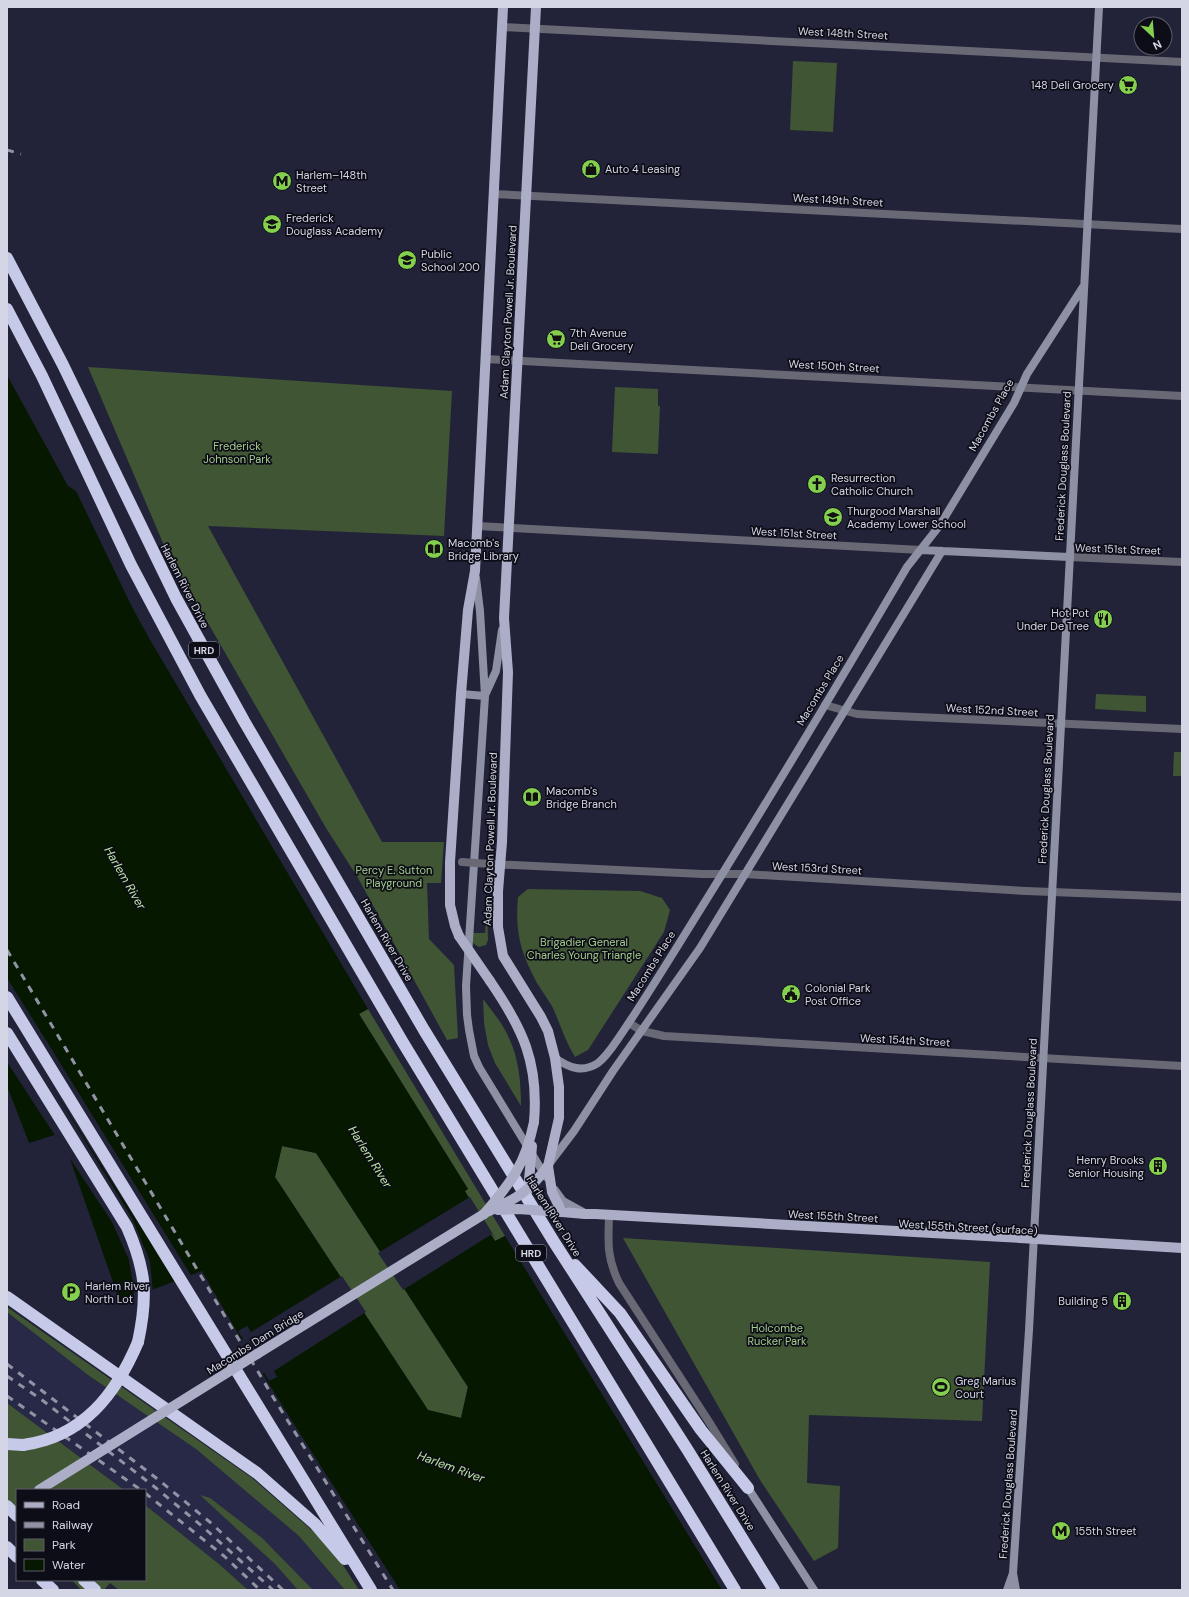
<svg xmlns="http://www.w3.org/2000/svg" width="1189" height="1597" font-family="'DM Sans',sans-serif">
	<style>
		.built { fill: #282946 }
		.green { fill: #405534 }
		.water { fill: #071800; fill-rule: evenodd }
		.pier { fill: #222339 }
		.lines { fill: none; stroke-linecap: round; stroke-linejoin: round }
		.street { stroke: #686975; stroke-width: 8 }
		.secondary { stroke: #8e90a3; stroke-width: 8 }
		.primary { stroke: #acaec7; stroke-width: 10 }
		.highway { stroke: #c6c9e7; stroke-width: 12 }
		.rail { stroke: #9193a5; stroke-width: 3; stroke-dasharray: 7 7; stroke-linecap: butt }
		.street-bridge { stroke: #686975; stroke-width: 8 }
		.primary-bridge { stroke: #acaec7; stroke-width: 10 }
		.highway-bridge { stroke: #c6c9e7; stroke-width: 12 }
		.labels { text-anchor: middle; stroke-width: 3.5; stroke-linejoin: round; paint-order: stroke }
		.shield { fill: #0d0d17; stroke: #989aa7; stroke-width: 1 }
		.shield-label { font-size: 10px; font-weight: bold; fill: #d4d6e5 }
		.street-label { font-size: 11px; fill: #d4d6e5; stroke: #0d0d17 }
		.poi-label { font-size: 11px; fill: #d4d6e5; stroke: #0d0d17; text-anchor: start }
		.park-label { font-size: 11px; fill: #a4ce8b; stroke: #0d0d17 }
		.water-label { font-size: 12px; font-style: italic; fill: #bce7a2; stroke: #0d0d17 }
	</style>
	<rect width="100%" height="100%" fill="#222339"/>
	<!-- built -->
	<path class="built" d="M7,1312L88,1375L196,1449L299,1536L345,1590H248L219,1564L145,1505V1490H124L7,1403Z"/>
	<!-- green -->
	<path class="green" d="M793,61L837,63L833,132L790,130Z
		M88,367L452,391L444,536L208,526L382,842H444L441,883H427L429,939L454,965L458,1038L447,1040L358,878L326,828L166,550Z
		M615,387L658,389V406H660L658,454L612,452Z
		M1096,694L1146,696V712L1095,709Z
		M1174,752H1182V776H1173Z
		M528,889L640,891L662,898L670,910L664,932L588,1050L575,1057C565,1041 560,1023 552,1006C547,998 542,991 537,983C520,951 515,932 518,897Z
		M487,907L488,940L486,945L479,947L474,944L469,933H485Z
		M483,999C492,1011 503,1024 509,1038C519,1059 521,1083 521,1106L495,1063L488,1045L484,1023Z
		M368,1009L505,1236L495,1241L464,1191L468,1189L359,1014Z
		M282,1146L316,1153L468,1387L461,1418L428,1410L275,1177Z
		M623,1238L990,1262L982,1421L809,1415L807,1483L840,1486L838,1548L814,1561L760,1480Z
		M7,1307L252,1478L332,1548L359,1590H345L299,1536L196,1449L88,1375L7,1312Z
		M7,1403L124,1490H17V1518L7,1506Z
		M200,1495L210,1498L262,1538L313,1590H298L275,1564Z
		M145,1505L219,1564L248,1590H119L110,1583L104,1590H81L72,1580H145Z"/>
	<!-- water -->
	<path class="water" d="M7,375L68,486L76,491L132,607L149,638L368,1009L359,1014L468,1189L465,1191L495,1241L505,1236L722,1590H400C333,1484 263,1380 202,1271L120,1302L61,1133L29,1143L7,1086ZM282,1146L316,1153L468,1387L461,1418L428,1410L275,1177Z"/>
	<!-- pier -->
	<path class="pier" d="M7,978L49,1045L192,1277L176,1283L51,1085L132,1218L150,1261L153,1292L133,1299L134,1290L129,1260L112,1222L65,1151L60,1135L56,1137L7,1062Z
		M470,1197L496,1239L504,1234L496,1239L492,1234L403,1290L378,1253Z
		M342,1276L366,1312L274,1371L277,1377L269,1381L264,1373L260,1375L240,1341L243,1339L238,1331L247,1326L251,1332Z"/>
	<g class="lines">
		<!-- street -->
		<path class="street" d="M502,27L1182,62
			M493,194L1182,229
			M485,359L1182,396
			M477,526L921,550
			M1069,557L1182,562
			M825,705L857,714L873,715L1182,729
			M490,864L702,874H745L1026,891L1182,897
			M629,1023L642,1031L664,1036L1182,1066
			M609,1217C608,1244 607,1258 619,1283L711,1425L735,1464"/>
		<!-- secondary -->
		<path class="secondary" d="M921,550L1069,557
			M476,578L480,611L485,696L466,986L467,1015L469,1030L474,1056L479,1067L546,1177
			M486,693L496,671L502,630
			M461,694L485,696
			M555,1058C569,1068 583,1073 598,1063C608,1055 615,1043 622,1033C641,1005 659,976 677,947C755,822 832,695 907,567L940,525L1014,403L1027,374L1083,287
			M549,1164L574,1131L613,1071L700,948L942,551
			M555,1190L563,1201L583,1212
			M748,1488L814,1590
			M1007,1590L1013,1573
			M1016,1590L1013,1573L1029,1330L1099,7"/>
		<!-- primary -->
		<path class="primary" d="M536,7L504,618L508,672L502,842L498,891V927L503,956L541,1017L548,1031L555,1058L559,1087V1118L548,1166
			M459,936L455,926L450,905V862L461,694L468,610L475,571L503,7
			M490,981C523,1029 539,1063 534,1122
			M528,1190L530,1169
			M562,1212L585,1214
			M595,1214L1004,1237
			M257,1354L484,1214"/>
		<!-- highway -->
		<path class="highway" d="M7,258L63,365L176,598L244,721L424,1030L554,1242L687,1449L774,1590
			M7,309L42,376L131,565L200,695L402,1041L735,1590
			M7,997L371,1590
			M7,1033L127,1227C146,1270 148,1296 138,1342
			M575,1265L620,1313L701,1430L748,1488
			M7,1297L257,1473L315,1524L345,1559
			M7,1444L23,1445
			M7,1506L17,1516
			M7,1547L17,1557
			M42,1580L53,1590
			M84,1580L95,1590"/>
		<!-- rail -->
		<path class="rail" d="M7,150L21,154
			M7,950L273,1397L393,1590
			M7,1364L160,1481L211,1523L283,1590
			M7,1376L42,1400L156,1488L203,1527L273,1590
			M7,1396L141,1490
			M145,1493L224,1556L260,1590"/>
		<!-- street-bridge -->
		<path class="street-bridge" d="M462,862L490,864"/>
		<!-- primary-bridge -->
		<path class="primary-bridge" d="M459,936L490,981
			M548,1166L552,1192L562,1212
			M530,1169L532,1146
			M498,1210L518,1209L562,1212
			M487,1212C516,1199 529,1192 548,1166
			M484,1214C512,1181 525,1165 534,1122
			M585,1214H595
			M1004,1237L1182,1248
			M39,1490L257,1354"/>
		<!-- highway-bridge -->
		<path class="highway-bridge" d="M23,1445C83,1437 116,1394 138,1342"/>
	</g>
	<!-- icons -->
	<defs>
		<g id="supermarket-disc" transform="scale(1)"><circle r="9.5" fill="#84cf4d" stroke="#0d0d17"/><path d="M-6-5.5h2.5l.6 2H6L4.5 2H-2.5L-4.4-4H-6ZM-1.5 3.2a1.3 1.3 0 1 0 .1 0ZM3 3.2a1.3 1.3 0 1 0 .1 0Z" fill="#111"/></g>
		<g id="shop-disc" transform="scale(1)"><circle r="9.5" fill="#84cf4d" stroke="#0d0d17"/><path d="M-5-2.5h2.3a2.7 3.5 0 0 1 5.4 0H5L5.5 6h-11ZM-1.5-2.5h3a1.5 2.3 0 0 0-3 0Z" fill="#111"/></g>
		<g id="metro-disc" transform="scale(1)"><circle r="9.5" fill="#84cf4d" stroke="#0d0d17"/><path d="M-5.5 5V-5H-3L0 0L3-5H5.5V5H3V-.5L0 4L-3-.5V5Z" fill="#111"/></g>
		<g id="school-disc" transform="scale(1)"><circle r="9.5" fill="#84cf4d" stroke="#0d0d17"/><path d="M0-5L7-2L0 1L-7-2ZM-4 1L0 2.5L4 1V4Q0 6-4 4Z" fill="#111"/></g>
		<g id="church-disc" transform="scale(1)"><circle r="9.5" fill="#84cf4d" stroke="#0d0d17"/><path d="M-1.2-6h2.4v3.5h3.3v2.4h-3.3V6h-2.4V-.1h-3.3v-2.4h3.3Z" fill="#111"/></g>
		<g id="library-disc" transform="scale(1)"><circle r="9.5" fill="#84cf4d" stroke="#0d0d17"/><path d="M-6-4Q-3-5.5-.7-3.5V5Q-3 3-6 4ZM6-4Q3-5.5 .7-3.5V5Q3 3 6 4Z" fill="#111"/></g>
		<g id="restaurant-disc" transform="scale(1)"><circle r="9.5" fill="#84cf4d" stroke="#0d0d17"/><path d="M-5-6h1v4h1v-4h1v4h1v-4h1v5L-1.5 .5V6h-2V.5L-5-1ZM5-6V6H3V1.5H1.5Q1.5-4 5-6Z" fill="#111"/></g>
		<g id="civic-disc" transform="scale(1)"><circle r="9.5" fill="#84cf4d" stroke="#0d0d17"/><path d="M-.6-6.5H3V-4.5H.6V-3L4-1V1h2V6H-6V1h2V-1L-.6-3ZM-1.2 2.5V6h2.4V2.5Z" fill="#111"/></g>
		<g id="building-disc" transform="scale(1)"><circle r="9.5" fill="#84cf4d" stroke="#0d0d17"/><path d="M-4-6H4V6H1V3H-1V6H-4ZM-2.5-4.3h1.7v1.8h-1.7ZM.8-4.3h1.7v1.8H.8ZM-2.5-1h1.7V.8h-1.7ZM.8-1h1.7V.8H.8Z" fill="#111"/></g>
		<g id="parking-disc" transform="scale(1)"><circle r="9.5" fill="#84cf4d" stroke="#0d0d17"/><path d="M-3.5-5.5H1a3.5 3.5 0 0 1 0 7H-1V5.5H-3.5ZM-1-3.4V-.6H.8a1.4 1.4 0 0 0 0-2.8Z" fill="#111"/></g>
		<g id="stadium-disc" transform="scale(1)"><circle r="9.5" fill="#84cf4d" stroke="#0d0d17"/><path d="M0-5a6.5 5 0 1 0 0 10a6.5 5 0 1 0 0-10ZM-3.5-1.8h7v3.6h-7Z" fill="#111"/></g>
	</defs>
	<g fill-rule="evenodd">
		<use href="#supermarket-disc" x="1128" y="85"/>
		<use href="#shop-disc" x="591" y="169"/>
		<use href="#metro-disc" x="282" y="181"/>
		<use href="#school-disc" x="272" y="224"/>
		<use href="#school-disc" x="407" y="260"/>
		<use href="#supermarket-disc" x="556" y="339"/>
		<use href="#church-disc" x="817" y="484"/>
		<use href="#school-disc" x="833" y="517"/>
		<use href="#library-disc" x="434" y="549"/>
		<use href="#restaurant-disc" x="1103" y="619"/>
		<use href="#library-disc" x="532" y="797"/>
		<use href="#civic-disc" x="791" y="994"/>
		<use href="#building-disc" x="1158" y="1166"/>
		<use href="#parking-disc" x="71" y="1292"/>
		<use href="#building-disc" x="1122" y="1301"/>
		<use href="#stadium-disc" x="941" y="1387"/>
		<use href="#metro-disc" x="1061" y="1531"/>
	</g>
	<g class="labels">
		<!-- shield labels -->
		<g class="shield">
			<rect x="189" y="642" width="30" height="16" rx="3"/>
			<rect x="516" y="1245" width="30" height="16" rx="3"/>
		</g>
		<g class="shield-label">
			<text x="204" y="654">HRD</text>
			<text x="531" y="1257">HRD</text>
		</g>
		<!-- street labels -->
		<g class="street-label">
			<text transform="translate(843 33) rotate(3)" y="4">West 148th Street</text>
			<text transform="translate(838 200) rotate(3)" y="4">West 149th Street</text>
			<text transform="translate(508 312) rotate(-87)" y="4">Adam Clayton Powell Jr. Boulevard</text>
			<text transform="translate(834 366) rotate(3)" y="4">West 150th Street</text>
			<text transform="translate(991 415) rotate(-61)" y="4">Macombs Place</text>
			<text transform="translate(1063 466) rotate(-87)" y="4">Frederick Douglass Boulevard</text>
			<text transform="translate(794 533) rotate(3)" y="4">West 151st Street</text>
			<text transform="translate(1118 549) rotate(2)" y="4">West 151st Street</text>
			<text transform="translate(185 586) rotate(63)" y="4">Harlem River Drive</text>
			<text transform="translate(820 690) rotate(-59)" y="4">Macombs Place</text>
			<text transform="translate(992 710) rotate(3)" y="4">West 152nd Street</text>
			<text transform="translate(1046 789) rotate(-87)" y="4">Frederick Douglass Boulevard</text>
			<text transform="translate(490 839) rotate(-88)" y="4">Adam Clayton Powell Jr. Boulevard</text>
			<text transform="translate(817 868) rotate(3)" y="4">West 153rd Street</text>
			<text transform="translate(387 940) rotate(60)" y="4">Harlem River Drive</text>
			<text transform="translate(651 966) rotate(-58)" y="4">Macombs Place</text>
			<text transform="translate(905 1040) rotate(3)" y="4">West 154th Street</text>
			<text transform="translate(1029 1113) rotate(-87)" y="4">Frederick Douglass Boulevard</text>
			<text transform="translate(554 1216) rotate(58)" y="4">Harlem River Drive</text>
			<text transform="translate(833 1216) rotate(3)" y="4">West 155th Street</text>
			<text transform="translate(968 1227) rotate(3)" y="4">West 155th Street (surface)</text>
			<text transform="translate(255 1342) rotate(-32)" y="4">Macombs Dam Bridge</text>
			<text transform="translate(1008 1484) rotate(-86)" y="4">Frederick Douglass Boulevard</text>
			<text transform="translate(728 1490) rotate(58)" y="4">Harlem River Drive</text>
		</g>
		<!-- poi labels -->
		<g class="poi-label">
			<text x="1114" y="89" text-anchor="end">148 Deli Grocery</text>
			<text x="605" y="173">Auto 4 Leasing</text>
			<text x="296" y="179">Harlem–148th<tspan x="296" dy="13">Street</tspan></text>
			<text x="286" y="222">Frederick<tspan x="286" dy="13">Douglass Academy</tspan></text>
			<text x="421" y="258">Public<tspan x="421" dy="13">School 200</tspan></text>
			<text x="570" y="337">7th Avenue<tspan x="570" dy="13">Deli Grocery</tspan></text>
			<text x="831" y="482">Resurrection<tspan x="831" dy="13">Catholic Church</tspan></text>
			<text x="847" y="515">Thurgood Marshall<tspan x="847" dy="13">Academy Lower School</tspan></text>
			<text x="448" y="547">Macomb's<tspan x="448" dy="13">Bridge Library</tspan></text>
			<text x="1089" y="617" text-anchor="end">Hot Pot<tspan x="1089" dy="13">Under De Tree</tspan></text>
			<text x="546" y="795">Macomb's<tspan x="546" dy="13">Bridge Branch</tspan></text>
			<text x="805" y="992">Colonial Park<tspan x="805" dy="13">Post Office</tspan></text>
			<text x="1144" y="1164" text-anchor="end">Henry Brooks<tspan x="1144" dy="13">Senior Housing</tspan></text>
			<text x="85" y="1290">Harlem River<tspan x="85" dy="13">North Lot</tspan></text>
			<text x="1108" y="1305" text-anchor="end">Building 5</text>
			<text x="955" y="1385">Greg Marius<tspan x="955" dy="13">Court</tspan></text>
			<text x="1075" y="1535">155th Street</text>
		</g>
		<!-- park labels -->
		<g class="park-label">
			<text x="237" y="450">Frederick<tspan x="237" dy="13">Johnson Park</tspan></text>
			<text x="394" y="874">Percy E. Sutton<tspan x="394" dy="13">Playground</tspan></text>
			<text x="584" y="946">Brigadier General<tspan x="584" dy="13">Charles Young Triangle</tspan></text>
			<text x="777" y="1332">Holcombe<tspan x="777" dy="13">Rucker Park</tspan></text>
		</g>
		<!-- water labels -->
		<g class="water-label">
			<text transform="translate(125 878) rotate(60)" y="4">Harlem River</text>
			<text transform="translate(370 1157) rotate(58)" y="4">Harlem River</text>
			<text transform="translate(451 1467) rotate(20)" y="4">Harlem River</text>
		</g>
	</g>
	<!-- border -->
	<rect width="1189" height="1597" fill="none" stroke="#d4d6e5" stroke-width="16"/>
	<!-- legend -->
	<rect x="16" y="1489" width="130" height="92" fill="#0d0d17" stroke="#5d5d69"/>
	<rect x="24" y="1502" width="20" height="6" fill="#acaec7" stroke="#5d5d69"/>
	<text x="52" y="1509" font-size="12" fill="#d4d6e5">Road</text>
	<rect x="24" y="1522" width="20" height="6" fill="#9193a5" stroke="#5d5d69"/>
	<text x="52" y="1529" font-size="12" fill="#d4d6e5">Railway</text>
	<rect x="24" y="1539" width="20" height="12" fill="#405534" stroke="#5d5d69"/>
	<text x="52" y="1549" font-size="12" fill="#d4d6e5">Park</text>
	<rect x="24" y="1559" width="20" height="12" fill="#071800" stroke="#5d5d69"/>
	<text x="52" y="1569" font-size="12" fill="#d4d6e5">Water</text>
	<!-- north arrow -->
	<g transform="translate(1153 36) rotate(154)"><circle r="19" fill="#0d0d17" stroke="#5d5d69"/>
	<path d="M0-3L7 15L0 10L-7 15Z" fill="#84cf4d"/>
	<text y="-6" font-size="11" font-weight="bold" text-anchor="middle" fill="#d4d6e5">N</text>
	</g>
</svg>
